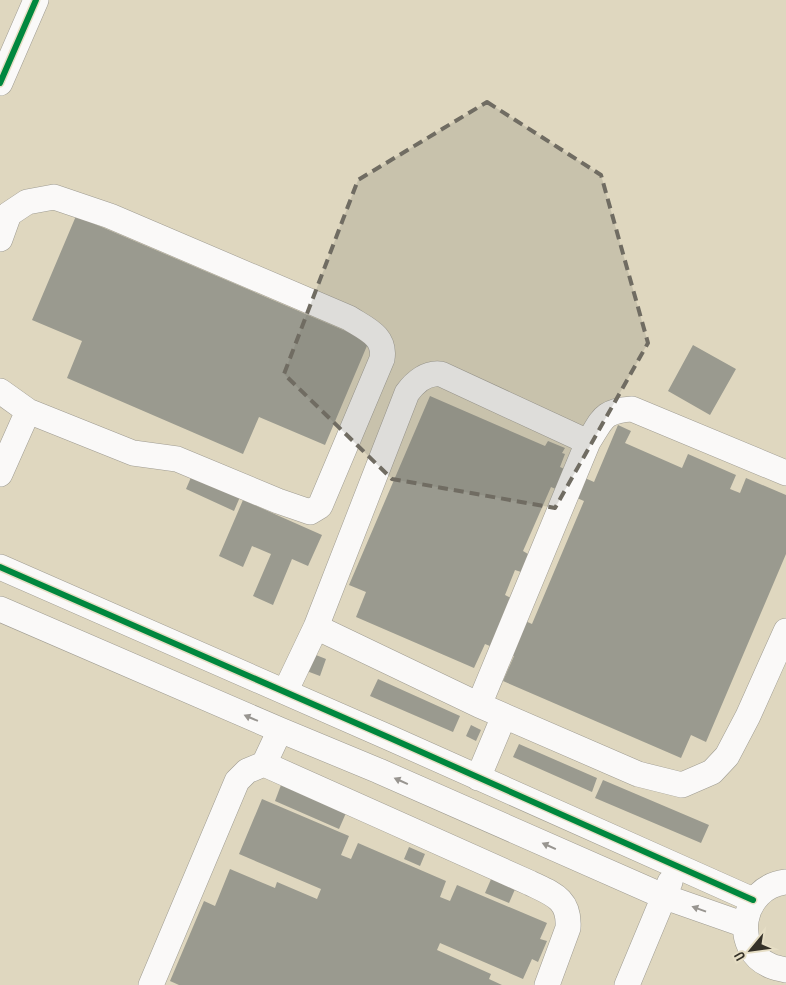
<svg xmlns="http://www.w3.org/2000/svg" width="786" height="985" font-family="'PT Sans Narrow',sans-serif">
	<style>
		.built { fill: #dfd7bf }
		.building { fill: #9a9a8f; fill-rule: evenodd }
		.lines { fill: none; stroke-linecap: round; stroke-linejoin: round }
		.minor-casing { stroke: #9f9c92; stroke-width: 26 }
		.minor { stroke: #faf9f8; stroke-width: 25 }
		.cycleway-casing { stroke: #e6dec5; stroke-width: 9 }
		.cycleway { stroke: #00873e; stroke-width: 6 }
		.oneway { fill: #989590 }
		.marked { fill: #706c62; fill-opacity: 0.2; stroke: #706c62; stroke-width: 4; stroke-dasharray: 10 6; stroke-linejoin: round }
	</style>
	<rect width="100%" height="100%" fill="#dedacd"/>
	<!-- built -->
	<path class="built" d="M0,0H786V985H0Z"/>
	<!-- building -->
	<path class="building" d="M76,216L369,341L325,445L259,417L243,454L67,378L82,341L32,320Z
		M693,345L736,369L710,415L668,391Z
		M430,396L545,446L548,441L565,448L562,453L565,454L560,467L594,482L618,425L631,431L625,443L682,468L688,454L736,475L730,489L740,493L746,478L786,495V554L706,742L691,735L681,758L503,681L514,656L485,644L474,668L356,617L366,592L349,585ZM551,487L584,501L532,624L523,620L511,598L505,595L515,570L521,572L528,554L523,551Z
		M192,475L240,497L234,511L186,489Z
		M243,500L322,535L308,566L292,559L273,605L253,596L271,554L252,546L243,567L219,556Z
		M311,653L326,659L320,676L304,670Z
		M378,679L460,716L453,732L370,696Z
		M471,725L481,730L476,741L466,736Z
		M519,744L597,778L592,792L513,757Z
		M603,780L709,825L701,843L595,798Z
		M281,785L346,813L339,829L275,801Z
		M262,799L349,836L341,855L351,859L358,843L446,881L440,897L450,901L457,885L547,923L540,939L547,941L538,962L532,959L523,979L440,943L437,950L491,974L489,979L502,985H179L170,981L204,901L215,906L230,869L275,888L277,882L317,899L321,889L239,854Z
		M409,847L425,854L420,866L404,859Z
		M492,877L516,887L509,903L485,893Z"/>
	<g class="lines">
		<!-- minor casing -->
		<g class="minor-casing">
			<path id="minor" d="M0,83L36,0
				M0,239L9,214L27,202L54,197L110,216L349,318C366,329 386,336 382,359L320,506L310,512L278,501L177,459L133,453L28,411
				M0,391L28,411L0,474
				M0,567L390,738L753,900
				M0,609L280,730L379,771L665,897L745,925
				M316,627L479,705L638,774L682,785L712,772L727,756L748,716L786,631
				M285,692L316,627L407,393C415,382 427,372 441,374L588,442C603,419 602,411 632,409L786,473
				M479,705L588,442
				M264,764L530,883C553,894 570,899 568,928L547,985
				M478,778L504,716
				M786,882C741,887 730,949 771,966C776,968 781,969 786,970
				M151,985L237,781L247,771L264,764L280,730
				M627,985L670,882"/>
		</g>
		<!-- minor -->
		<use href="#minor" class="minor"/>
		<!-- cycleway casing -->
		<g class="cycleway-casing">
			<path id="cycleway" d="M0,83L36,0
				M0,567L390,738L753,900"/>
		</g>
		<!-- cycleway -->
		<use href="#cycleway" class="cycleway"/>
	</g>
	<!-- one-way arrows -->
	<defs><path id="oneway-solid" d="M-6-.8H1V-3.2L6.5 0L1 3.2V.8H-6Z" transform="scale(1.25)"/></defs>
	<g class="oneway">
		<use href="#oneway-solid" transform="translate(251 718) rotate(-157)"/>
		<use href="#oneway-solid" transform="translate(401 781) rotate(-156)"/>
		<use href="#oneway-solid" transform="translate(549 846) rotate(-156)"/>
		<use href="#oneway-solid" transform="translate(699 909) rotate(-160)"/>
	</g>
	<!-- marked area -->
	<path class="marked" d="M487,102L601,175L648,343L555,508L392,479L284,374L358,180Z"/>
	<!-- north arrow -->
	<g transform="translate(751 950) rotate(241)" stroke="#e6dec5" stroke-width="4" paint-order="stroke">
	<path d="M0-4L9 19L0 12L-9 19Z" fill="#353128"/>
	<text y="-8" font-size="14" font-weight="bold" text-anchor="middle" fill="#353128">U</text>
	</g>
</svg>
